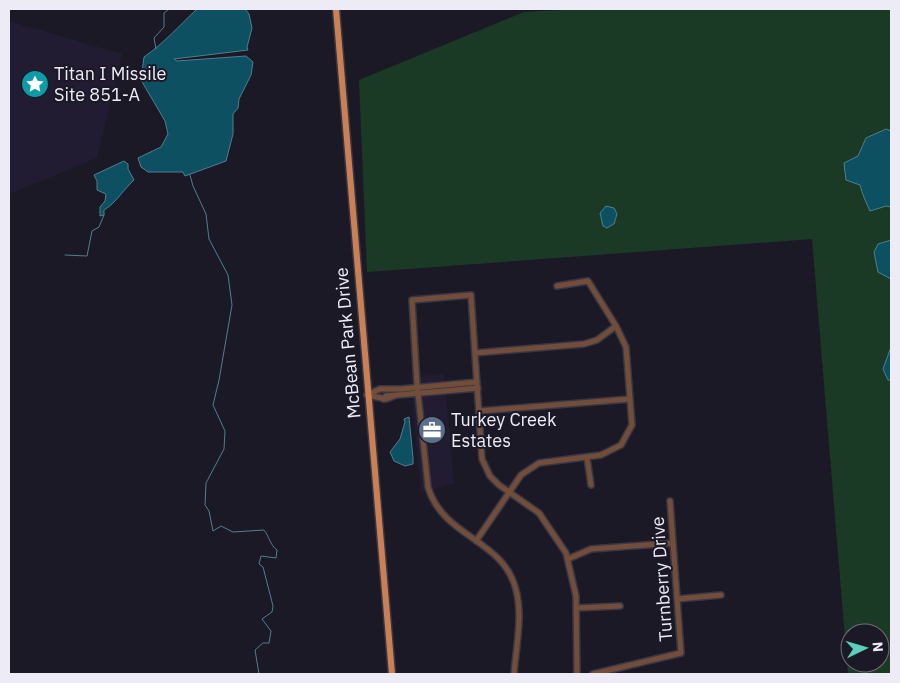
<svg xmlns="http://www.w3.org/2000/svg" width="900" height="683" font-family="'IBM Plex Sans',sans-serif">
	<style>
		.built { fill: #211c31 }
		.green { fill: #1b3a25; fill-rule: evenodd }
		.water { fill: #0c5061; stroke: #507f8e }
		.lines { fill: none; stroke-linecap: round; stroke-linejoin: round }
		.stream { stroke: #507f8e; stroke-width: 1 }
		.minor-casing { stroke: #393744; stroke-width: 8 }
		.major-casing { stroke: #393744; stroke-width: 9 }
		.minor { stroke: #724e3a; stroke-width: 5 }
		.major { stroke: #ca7f55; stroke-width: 6 }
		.labels { text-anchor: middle; stroke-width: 4; stroke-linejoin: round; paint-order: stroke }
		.poi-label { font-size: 18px; fill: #edecf6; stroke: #1c1927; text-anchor: start }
		.street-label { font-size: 18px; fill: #edecf6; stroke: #1c1927 }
	</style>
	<rect width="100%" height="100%" fill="#1c1927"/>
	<!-- built -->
	<path class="built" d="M9,21L122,54L97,158L9,194Z
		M444,374L454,483L421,493L410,377Z"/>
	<!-- green -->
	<path class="green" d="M581,9H891V674H848L812,239L367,272L359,80L524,12ZM850,633H880V663H850Z"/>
	<!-- water -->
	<path class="water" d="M197,9H245L249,14L252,28L247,47L248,50L174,59L177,61L246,56L253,62L251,75L239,99L238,108L233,114V134L226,161L185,176L183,172H148L141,167L138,158L161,147L168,134L165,121L141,80L144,57C164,43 179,26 197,9Z
		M886,129L891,131V207L886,206L870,211C866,202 862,194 860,185L846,180L844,163L858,156L866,138Z
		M124,161L128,164V169L134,180C123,190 116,203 104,210V215L100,216V207L105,201L106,194L97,190V181L94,175Z
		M606,206L614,208L617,214L614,224L607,228L603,226L600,213Z
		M891,240V279L878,272L874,252L878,244Z
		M891,347V380H888L883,369Z
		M409,417L413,458V464L405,466L394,461L390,452L400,439L405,422L404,419Z"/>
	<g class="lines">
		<!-- stream -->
		<path class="stream" d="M156,49L154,38L164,27V13L169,9
			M190,175L193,186L206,214L209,239L228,275L232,305L219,380L213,405L225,431L224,449L206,483L205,505L209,511L213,531L221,526L233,532L264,530C269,536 270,545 277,550L276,558L261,556L259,564L263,567L273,606L272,612L262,619L271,631L269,643H263L255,650L259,674
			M65,255L87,256L92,231L99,227L104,215"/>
		<!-- minor casing -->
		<g class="minor-casing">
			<path id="minor" d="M475,353L584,344L597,340L616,326
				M367,395L380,389H401L477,382
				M367,395L386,399L397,395
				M383,399L386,396L478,388
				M479,411L630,399
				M587,458L591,485
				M476,541L521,475L539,463L601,455L621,445L632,425L626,347L616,326L588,281L557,286
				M568,559L591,549L673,543
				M677,599L721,595
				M576,608L620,606
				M514,674C516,647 523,616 516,590C504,539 443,538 428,487L417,384L412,300L471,295L482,459L490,476L499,485L539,513L566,553L576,596L577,674
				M593,674L681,653L670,501"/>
		</g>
		<!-- major casing -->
		<g class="major-casing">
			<path id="major" d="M336,9L392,674"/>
		</g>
		<!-- minor -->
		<use href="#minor" class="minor"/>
		<!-- major -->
		<use href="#major" class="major"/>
	</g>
	<!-- icons -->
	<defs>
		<g id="sight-disc" transform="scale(1.4375)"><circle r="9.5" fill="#0f9aa8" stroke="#1c1927"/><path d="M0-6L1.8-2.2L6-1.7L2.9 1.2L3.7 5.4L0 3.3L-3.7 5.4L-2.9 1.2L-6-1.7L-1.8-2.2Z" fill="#fff"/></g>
		<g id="office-disc" transform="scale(1.4375)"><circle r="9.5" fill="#5c6f8a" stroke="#1c1927"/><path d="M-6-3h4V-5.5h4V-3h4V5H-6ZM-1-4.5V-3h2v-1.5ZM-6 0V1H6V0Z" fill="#fff"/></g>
	</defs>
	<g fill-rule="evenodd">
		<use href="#sight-disc" x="35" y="84"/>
		<use href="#office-disc" x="432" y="430"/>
	</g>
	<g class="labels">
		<!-- poi labels -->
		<g class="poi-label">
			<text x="54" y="80">Titan I Missile<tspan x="54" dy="21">Site 851-A</tspan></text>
			<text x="451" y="426">Turkey Creek<tspan x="451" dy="21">Estates</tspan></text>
		</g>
		<!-- street labels -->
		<g class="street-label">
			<text transform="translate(348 343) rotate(-95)" y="6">McBean Park Drive</text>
			<text transform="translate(662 579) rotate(-94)" y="6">Turnberry Drive</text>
		</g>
	</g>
	<!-- border -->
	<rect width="900" height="683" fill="none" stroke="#edecf6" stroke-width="20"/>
	<!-- north arrow -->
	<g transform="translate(865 648) rotate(85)"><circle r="24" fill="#1c1927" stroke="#706d7a"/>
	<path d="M0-4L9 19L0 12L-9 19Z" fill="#5bcebc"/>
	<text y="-8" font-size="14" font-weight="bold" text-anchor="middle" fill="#edecf6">N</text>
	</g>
</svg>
